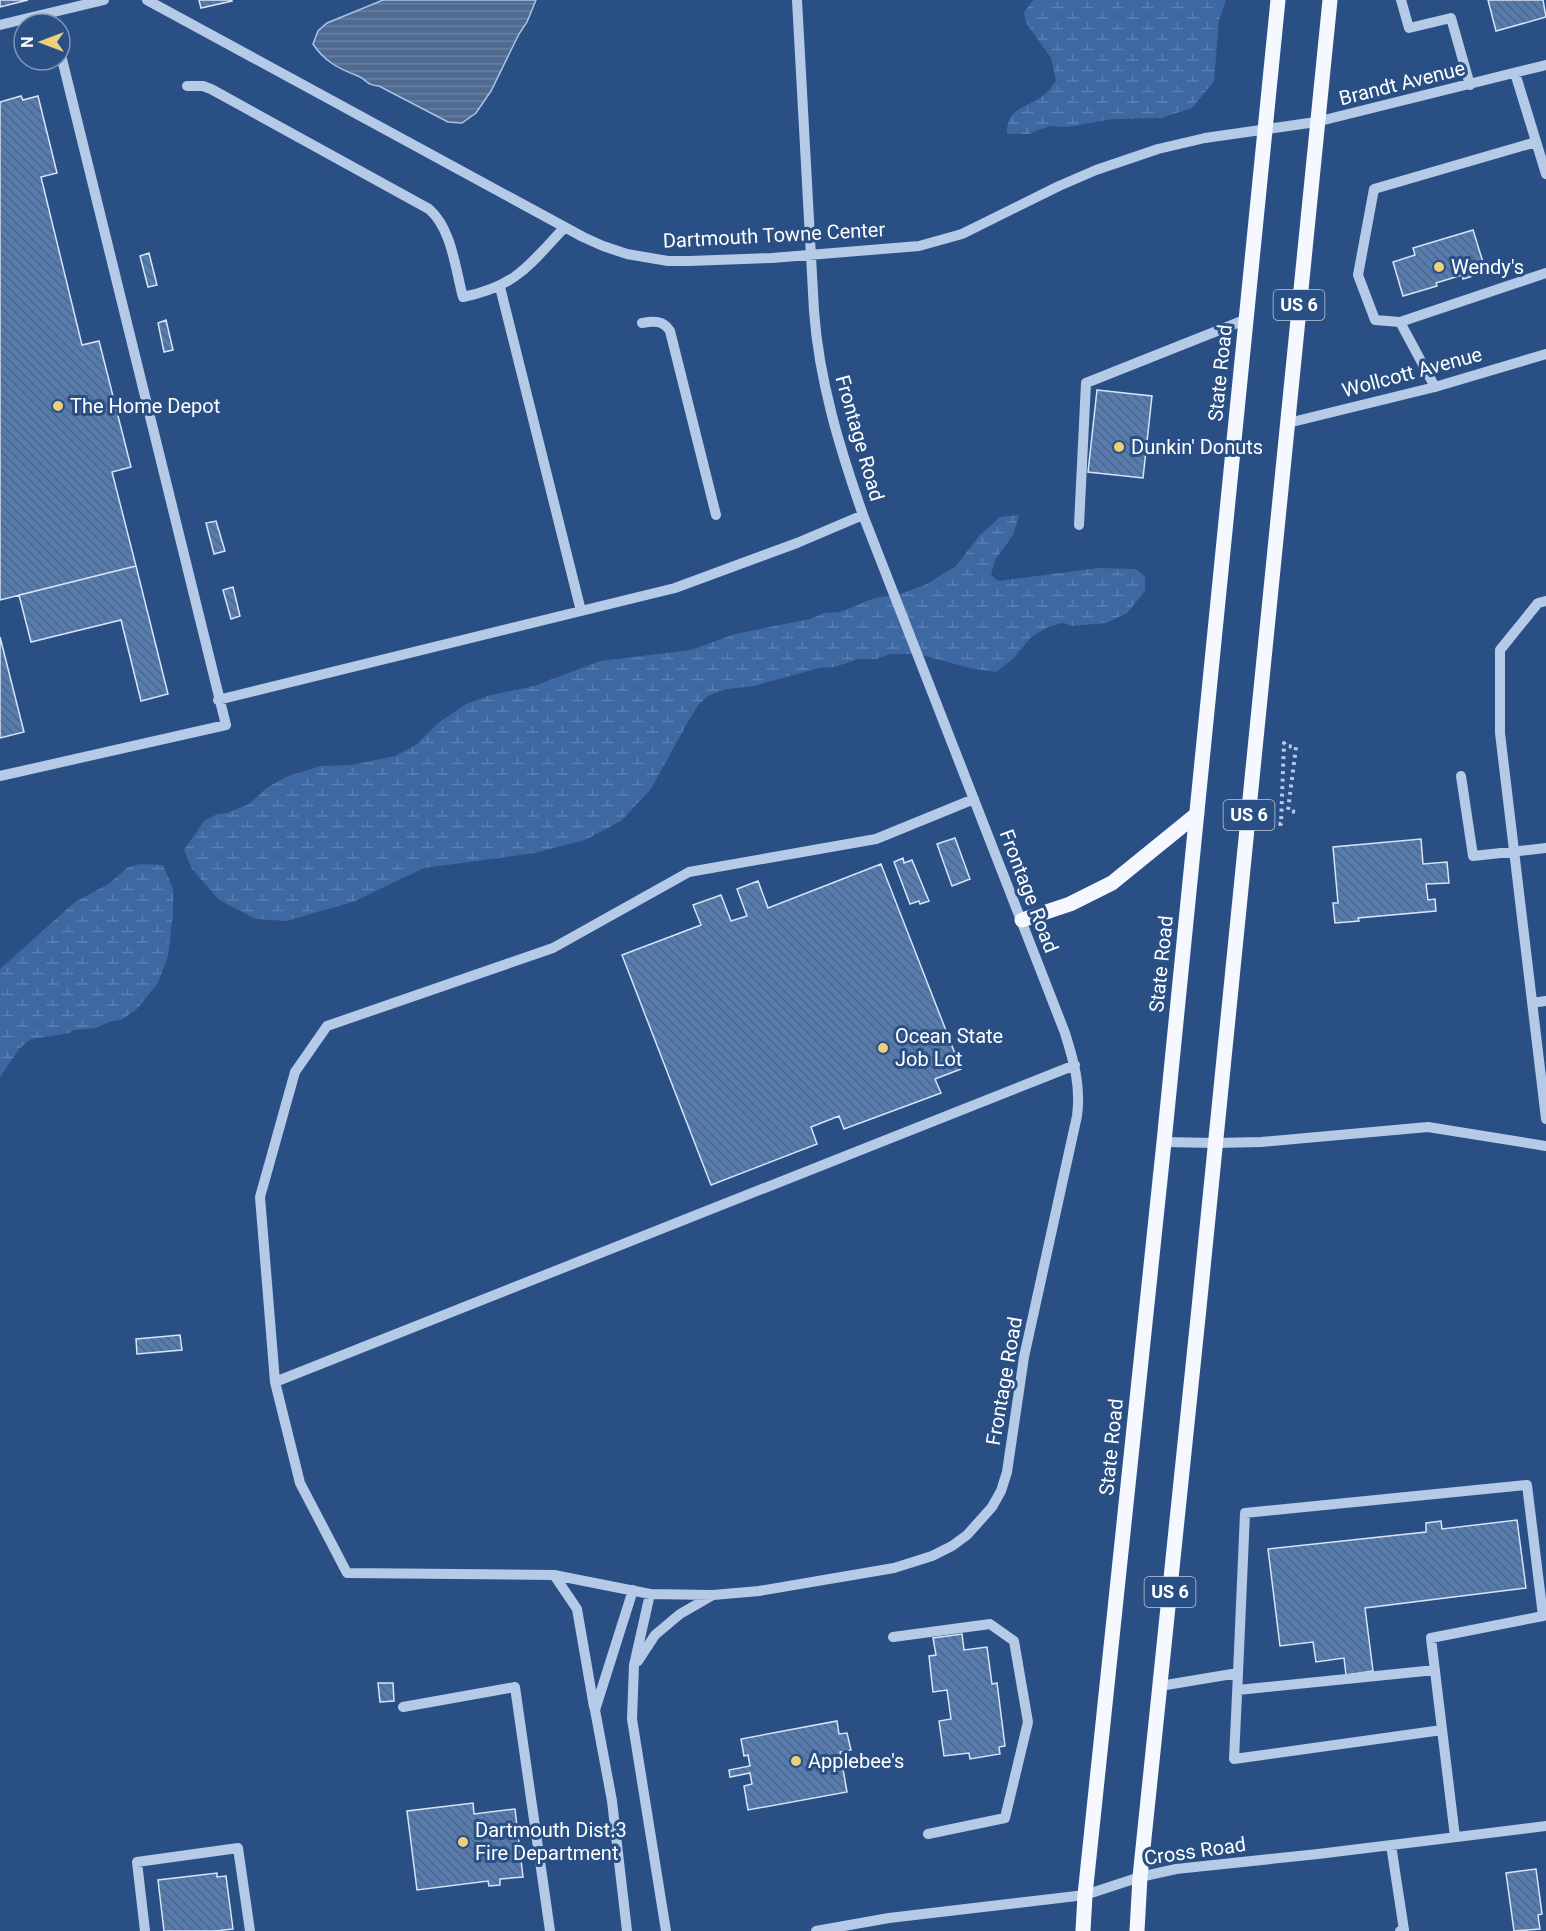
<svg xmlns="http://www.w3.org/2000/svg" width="1546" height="1931" font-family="Roboto,sans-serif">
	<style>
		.wetland { fill: url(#wetland-marsh) }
		.water { fill: url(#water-rules); stroke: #a9c4e7; stroke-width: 1.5 }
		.building { fill: url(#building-back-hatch); stroke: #d7e4f6; stroke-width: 1.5 }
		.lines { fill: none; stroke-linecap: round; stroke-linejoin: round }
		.path { stroke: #b4cae7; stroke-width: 4; stroke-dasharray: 3 4.5; stroke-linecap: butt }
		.minor { stroke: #b4cae7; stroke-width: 10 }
		.major { stroke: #f5f8fe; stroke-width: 15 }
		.poi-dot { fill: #eed07b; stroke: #294f85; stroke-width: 2 }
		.labels { text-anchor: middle; stroke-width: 6; stroke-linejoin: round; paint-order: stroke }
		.shield { fill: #294f85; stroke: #bfcada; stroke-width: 1.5 }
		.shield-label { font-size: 18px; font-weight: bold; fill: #fff }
		.street-label { font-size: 20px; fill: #fff; stroke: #294f85 }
		.poi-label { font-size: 20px; fill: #fff; stroke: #294f85; text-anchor: start }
	</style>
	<defs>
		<pattern id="wetland-marsh" width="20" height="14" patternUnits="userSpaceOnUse" patternTransform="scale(1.5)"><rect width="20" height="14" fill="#3e68a1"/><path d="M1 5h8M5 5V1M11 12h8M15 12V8" fill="none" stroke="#5b7faf"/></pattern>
		<pattern id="water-rules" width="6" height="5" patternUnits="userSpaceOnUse" patternTransform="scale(1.5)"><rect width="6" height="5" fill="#506a91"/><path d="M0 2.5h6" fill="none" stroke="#6a80a2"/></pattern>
		<pattern id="building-back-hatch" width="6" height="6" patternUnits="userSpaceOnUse" patternTransform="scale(1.5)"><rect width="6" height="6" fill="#567bae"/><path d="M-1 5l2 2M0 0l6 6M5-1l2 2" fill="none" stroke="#526682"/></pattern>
	</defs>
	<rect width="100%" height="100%" fill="#294f85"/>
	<!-- wetland -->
	<path class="wetland" d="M1033,0H1226L1219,20L1214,81L1192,108L1161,118L1113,119L1068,127L1049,126L1029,134H1007C1006,108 1026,108 1043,96C1048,92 1052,86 1056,81L1051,58L1026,23L1024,12Z
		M1019,515L1013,535L995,560L991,575L998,581L1098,568L1136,569L1145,577V591L1127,613L1106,623L1072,626L1063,623L1048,627L1031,637L1013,659L996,672L970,668L918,654H890L876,659H859L834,667L819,668L754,686L727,689L710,695L699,704L689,720L651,789L621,821L585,840L535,853L424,868L353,902L286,921L256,919L219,900L192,869L184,850L204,821L217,814L227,813L249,804L268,787L286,777L320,766L352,765L395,756L416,745L438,723L466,704L491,695L534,686L600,661L691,650L735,634L810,619L824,613L840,612L875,598L900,594L925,585L956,566L980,535L1000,517Z
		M140,864L163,865L173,888V913L168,956L158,983L136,1010L121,1020L111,1021L96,1028L73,1030L70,1033L31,1039L19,1049L0,1077V969L75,902L110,883L128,867Z"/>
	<!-- water -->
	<path class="water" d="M383,0H536L527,22L519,34L491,91L476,113L462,123L448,122L379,86C365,85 368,80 358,76C339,69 324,61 313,44L318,31L327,23Z"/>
	<!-- building -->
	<path class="building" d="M0,0H28L0,7Z
		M199,0H231L232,1L201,8Z
		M1488,0H1543L1546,17L1496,31Z
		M21,96L23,100L38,96L57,173L41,177L82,345L99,341L131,467L112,472L136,566L0,600V102Z
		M1473,230L1486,272L1463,279L1462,275L1436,283L1437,286L1403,296L1393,262L1415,255L1413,248Z
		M149,253L157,285L148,287L140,256Z
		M166,320L173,350L164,352L158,323Z
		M1097,390L1152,396L1143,478L1088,472Z
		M216,521L225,551L214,554L206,523Z
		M136,566L168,694L141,701L121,620L31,642L19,595Z
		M233,587L240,616L231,619L223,590Z
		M0,637L24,732L0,738Z
		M955,838L970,879L952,886L937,844Z
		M1421,839L1423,864L1447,862L1449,883L1426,884L1428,900L1435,899L1436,911L1358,918L1359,921L1335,923L1333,903H1338L1333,847Z
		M903,858L904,863L912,860L929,901L920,904L919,901L910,904L894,862Z
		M881,864L961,1069L935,1079L941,1093L844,1129L839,1116L811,1127L817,1144L711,1185L622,955L701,925L693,905L721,895L731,921L747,916L737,889L758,881L768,908Z
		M180,1335L182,1350L137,1354L136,1339Z
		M1517,1520L1526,1588L1365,1608L1373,1671L1346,1675L1344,1658L1316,1662L1313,1642L1280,1646L1268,1549L1426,1532V1523L1441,1521L1442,1529Z
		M962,1634L964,1650L987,1647L992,1684L997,1683L1005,1746L999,1747L1000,1754L970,1759L969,1753L944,1756L939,1721L951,1719L947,1690L933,1692L929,1656L936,1655L933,1638Z
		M378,1683H393L394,1701L380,1702Z
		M837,1721L839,1734L847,1733L851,1750L840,1752L847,1792L748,1810L744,1786L752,1784L750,1773L730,1777L729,1770L750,1766L748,1755L744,1756L741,1739Z
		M473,1803L474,1814L515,1809L523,1877L500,1879V1885L489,1886L488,1881L417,1890L407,1811Z
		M1536,1869L1542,1914L1538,1915L1540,1929L1514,1931L1506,1873Z
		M217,1873V1877L226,1876L233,1929L215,1931H164L158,1880Z"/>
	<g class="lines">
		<!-- path -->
		<path class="path" d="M1271,823L1281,824L1284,743L1286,746L1296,747L1288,810L1295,812"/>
		<!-- minor -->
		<path class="minor" d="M147,0L583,237L603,246L627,254L668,261H689L772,258L919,246L962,234L1059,186L1096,170L1158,149L1205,138L1316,122L1546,65
			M797,0L814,311C819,381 840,449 863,515L1065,1033C1074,1062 1081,1086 1077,1116L1024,1357L1007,1472L1001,1491L992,1507L967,1535L952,1546L932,1556L894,1568L759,1591L713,1595L650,1594L554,1575L347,1573L300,1483L275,1382L260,1197L295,1072L327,1026L553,948L689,872L876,839L974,799
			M1401,0L1409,28L1451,18L1470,85
			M0,25L104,0
			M1515,73L1546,174
			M187,86H203L211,89L429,209C452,229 455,268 463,297C517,286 529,265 565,227
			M500,287L581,611
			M1400,322L1375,320L1358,275L1374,189L1536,142
			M642,323C654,321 663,320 670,331L716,515
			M1435,387L1400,322L1546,273
			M1288,423L1435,387L1546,354
			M1079,525L1086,383L1247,319
			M1546,601L1538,603L1500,650V733L1546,1119
			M218,700L675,588L797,543L863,515
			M0,776L226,725L60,51
			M1461,776L1473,856L1546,848
			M1532,1003L1546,1001
			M1164,1142L1216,1143L1261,1142L1428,1127L1546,1146
			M275,1382L1075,1065
			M554,1575L577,1609L594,1707
			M650,1594L634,1665L632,1719L666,1931
			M893,1637L990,1624L1014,1641L1028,1722L1005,1818L928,1834
			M638,1661L655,1635L680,1614L713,1595
			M1238,1673L1234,1759L1442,1730
			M1160,1686L1238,1673L1245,1513L1527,1485L1543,1616L1431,1638L1455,1837
			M1238,1690L1435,1670
			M403,1707L515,1687L550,1931
			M1391,1845L1404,1930L1400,1931
			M145,1931L137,1862L238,1848L250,1931
			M627,1931L612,1801L595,1710L633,1590
			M816,1931L889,1918L1085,1895L1140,1877L1176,1869L1318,1854L1546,1826"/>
		<!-- major -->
		<path class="major" d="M1022,920L1070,904L1112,883L1197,814
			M1083,1931L1085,1895L1164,1142L1278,0
			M1137,1931L1140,1877L1199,1308L1330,0"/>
	</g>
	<!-- markers -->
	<g class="poi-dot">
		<circle cx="1439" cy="267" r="6"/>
		<circle cx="58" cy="406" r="6"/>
		<circle cx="1119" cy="447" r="6"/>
		<circle cx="883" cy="1048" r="6"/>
		<circle cx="796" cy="1761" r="6"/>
		<circle cx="463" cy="1842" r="6"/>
	</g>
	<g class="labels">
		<!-- shield labels -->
		<g class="shield">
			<rect x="1273.5" y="290" width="51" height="30" rx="4.5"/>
			<rect x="1223.5" y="800" width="51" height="30" rx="4.5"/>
			<rect x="1144.5" y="1577" width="51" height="30" rx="4.5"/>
		</g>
		<g class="shield-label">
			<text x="1299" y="311">US 6</text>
			<text x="1249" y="821">US 6</text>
			<text x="1170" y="1598">US 6</text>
		</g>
		<!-- street labels -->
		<g class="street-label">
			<text transform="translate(1402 83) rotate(-14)" y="7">Brandt Avenue</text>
			<text transform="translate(774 235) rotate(-3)" y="7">Dartmouth Towne Center</text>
			<text transform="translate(1412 372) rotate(-15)" y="7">Wollcott Avenue</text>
			<text transform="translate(1220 373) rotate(-84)" y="7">State Road</text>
			<text transform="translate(860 438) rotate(74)" y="7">Frontage Road</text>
			<text transform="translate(1029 891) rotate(69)" y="7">Frontage Road</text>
			<text transform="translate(1161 964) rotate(-84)" y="7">State Road</text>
			<text transform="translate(1004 1381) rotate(-80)" y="7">Frontage Road</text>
			<text transform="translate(1111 1447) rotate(-84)" y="7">State Road</text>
			<text transform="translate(1195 1851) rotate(-8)" y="7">Cross Road</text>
		</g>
		<!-- poi labels -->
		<g class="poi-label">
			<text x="1451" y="274">Wendy's</text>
			<text x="70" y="413">The Home Depot</text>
			<text x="1131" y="454">Dunkin' Donuts</text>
			<text x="895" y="1043">Ocean State<tspan x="895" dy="23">Job Lot</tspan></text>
			<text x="808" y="1768">Applebee's</text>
			<text x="475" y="1837">Dartmouth Dist.3<tspan x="475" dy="23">Fire Department</tspan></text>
		</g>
	</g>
	<!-- north arrow -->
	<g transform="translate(42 42) rotate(270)"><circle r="28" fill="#294f85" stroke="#7f95b6" stroke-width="1.5"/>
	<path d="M0-4.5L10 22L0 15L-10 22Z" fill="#eed07b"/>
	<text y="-9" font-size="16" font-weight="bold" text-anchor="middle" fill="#ffffff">N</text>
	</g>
</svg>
